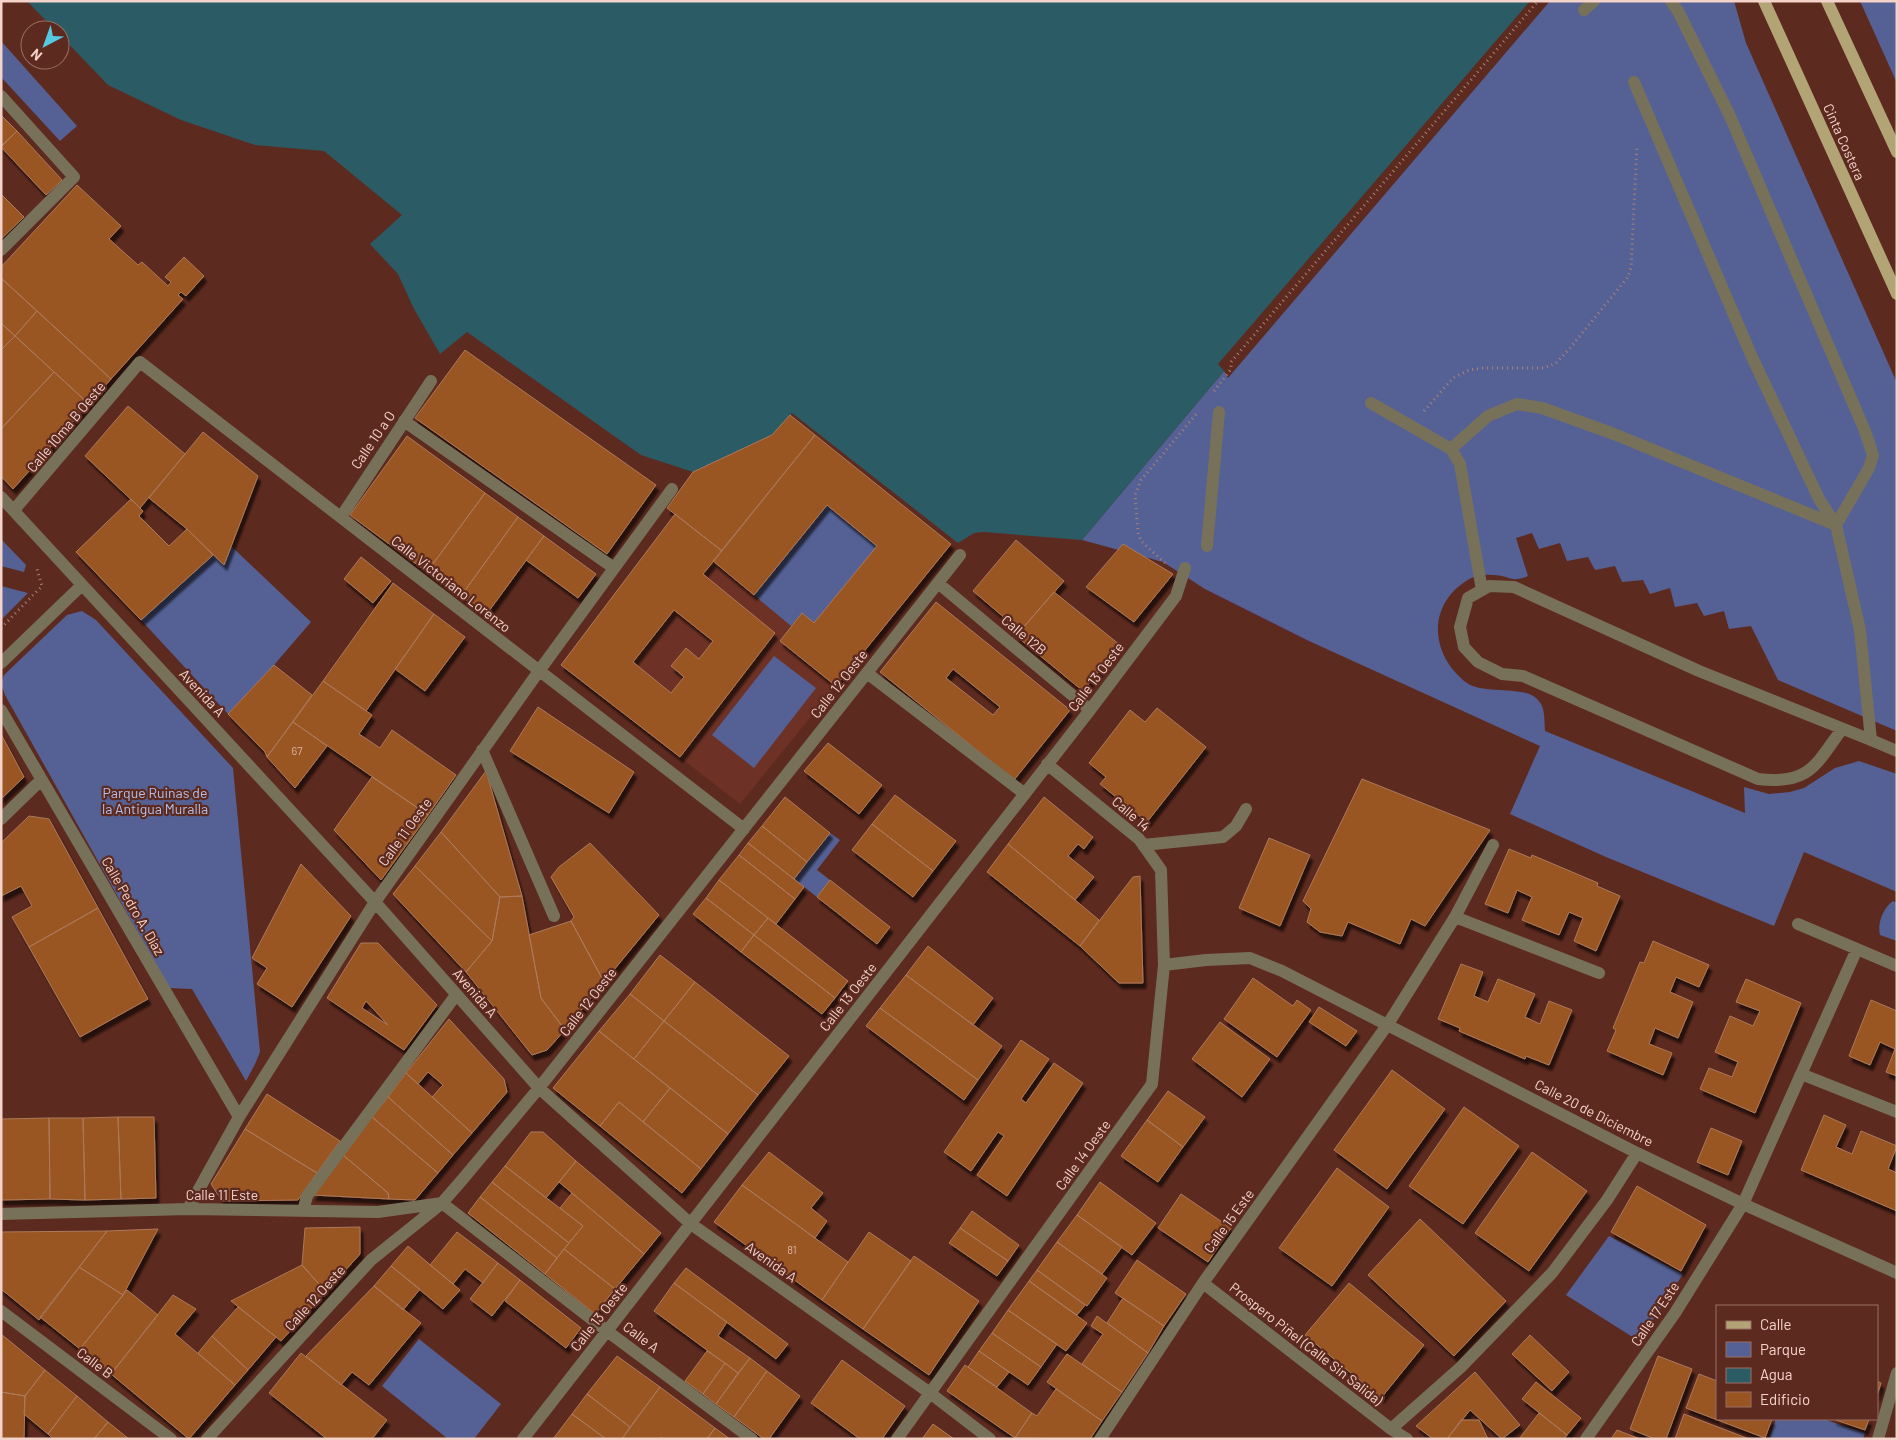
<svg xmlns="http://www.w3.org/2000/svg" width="1898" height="1440" font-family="Barlow,sans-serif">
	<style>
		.built { fill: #6d3125 }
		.green { fill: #556195 }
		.water { fill: #2b5c66 }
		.building { fill: #995421; stroke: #ad7a5b; fill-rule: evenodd; filter: url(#shadow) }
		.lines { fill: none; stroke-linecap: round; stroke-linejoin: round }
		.path { stroke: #ab8278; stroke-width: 3; stroke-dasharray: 1 4; stroke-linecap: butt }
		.minor { stroke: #78715a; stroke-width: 12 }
		.major { stroke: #b3a475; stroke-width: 12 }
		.labels { text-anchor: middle; stroke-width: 4.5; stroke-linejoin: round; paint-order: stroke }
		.number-label { font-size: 11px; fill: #ddb3a0 }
		.street-label { font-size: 14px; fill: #f4d3cb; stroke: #5d2a1f }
		.park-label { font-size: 14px; fill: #b3c0ee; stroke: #5d2a1f }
	</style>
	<defs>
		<filter id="shadow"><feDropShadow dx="3" dy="5.5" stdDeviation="1" flood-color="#0009"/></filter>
	</defs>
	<rect width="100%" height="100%" fill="#5d2a1f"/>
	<!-- built -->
	<path class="built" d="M815,435L951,544L740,804L561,665L675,514L722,551Z"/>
	<!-- green -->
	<path class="green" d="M1550,1H1734L1746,43L1897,383V731L1778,680L1751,626L1729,629L1724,611L1704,616L1697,603L1675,607L1670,588L1650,594L1643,580L1622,582L1615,566L1595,570L1588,557L1567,561L1560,543L1539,549L1532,533L1516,538L1528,576C1525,577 1521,579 1517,579C1514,580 1509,578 1506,577C1493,574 1478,573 1466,581C1426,607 1431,656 1467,683C1484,695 1523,685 1537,699C1546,707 1544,720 1545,731L1745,813L1744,787L1769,794L1790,792L1804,788L1835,768L1859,761L1897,774V892L1804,852L1774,926L1606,857L1510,814L1540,746L1309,641L1205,589L1163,562L1082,540L1224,371L1228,378Z
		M1860,1H1897V83Z
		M1,41L77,126L60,141L1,77Z
		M827,505L877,546L814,623L802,613L791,626L754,595Z
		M1,539L26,565L24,572L1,566Z
		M231,546L311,622L274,665L228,714L141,620L213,555L224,564Z
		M1,586L28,593L1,620Z
		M82,611L96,620L233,768L260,1052L255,1064L246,1081L192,989L169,988L5,695L1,684L4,675L67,615Z
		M774,656L816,688L754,768L712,735Z
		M830,833L840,840L817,870L830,880L817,897L794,879Z
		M1893,901L1897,903V941L1880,935C1877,924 1883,908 1893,901Z
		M1609,1236L1683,1274L1639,1341L1566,1295Z
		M419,1339L501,1404L474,1439H448L382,1386Z
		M1776,1419H1823L1865,1433L1863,1439H1769Z"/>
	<!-- water -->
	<path class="water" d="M27,1H1530L1218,364L1224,371L1082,540L983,532L974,533L958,543L792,413L772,435L693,472L641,455L467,332L440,354L413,307L398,274L370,244L402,215L324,151L255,145L181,120L108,85L60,35V30H55Z"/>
	<!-- building -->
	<path class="building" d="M1,115L17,131L1,146Z
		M17,131L62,180L46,195L1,147Z
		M77,185L121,226L109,239L138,265L142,262L168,286L171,282L165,277L184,257L204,276L186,296L181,292L178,295L183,299L111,379L1,278V267Z
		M1,194L24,217L1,239Z
		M1,278L37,311L15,336L1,323Z
		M37,311L111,379L89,404L15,336Z
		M1,323L15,336L1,350Z
		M15,336L54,372L1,429V350Z
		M465,350L656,485L607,554L415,418Z
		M54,372L89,404L13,489L1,476V429Z
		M128,406L185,454L140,508L85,456Z
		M790,415L815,435L722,551L667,508L693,472L772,435Z
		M203,432L258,476L224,565L187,529L149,498Z
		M815,435L951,544L836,686L780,641L802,613L814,623L877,546L827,505L754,595L713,561Z
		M407,436L485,493L427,572L350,515Z
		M485,493L518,517L461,596L427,572Z
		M131,499L143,511L139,516L169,546L187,529L213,555L141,620L76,552Z
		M675,514L722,551L703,574L775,633L680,757L561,665ZM674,610L713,641L699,659L686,648L671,666L684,677L671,693L633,662Z
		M518,517L544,536L486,615L461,596Z
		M544,536L596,574L578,598L526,560Z
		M1016,540L1064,581L1020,631L973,591Z
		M1123,544L1173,574L1134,622L1086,587Z
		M361,557L391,581L373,603L344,579Z
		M393,583L434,614L366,711L323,681Z
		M1054,592L1120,645L1083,691L1016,636Z
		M936,602L1070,710L1014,780L880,672ZM953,669L1000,707L993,715L946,678Z
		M434,614L465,637L425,691L395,669Z
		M274,665L312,695L267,757L265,752L228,714Z
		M323,681L372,715L359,734L380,748L392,730L456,775L428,815L293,722Z
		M538,707L634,772L609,813L510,751Z
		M1157,708L1206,747L1147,822L1100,784L1106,777L1089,763L1130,710L1145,722Z
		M293,722L327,746L295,788L267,757Z
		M1,734L24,777L1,799Z
		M828,743L882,785L859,814L804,771Z
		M486,771L522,896L500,897L441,832Z
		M372,777L428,815L381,880L334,830Z
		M1362,779L1490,830L1425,926L1411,919L1400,944L1348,922L1342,936L1320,932L1307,922L1311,909L1303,901Z
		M895,795L956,841L933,871L872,824Z
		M785,797L830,833L807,862L762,826Z
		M1044,797L1093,837L1084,849L1078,844L1068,856L1094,877L1075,900L1008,844Z
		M29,816L49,819L98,908L29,947L12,917L32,906L21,886L1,896V843Z
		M872,824L933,871L913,897L852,850Z
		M762,826L807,862L794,879L748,843Z
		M441,832L500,897L492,941L415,866Z
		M1269,838L1310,855L1280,926L1239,908Z
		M590,843L659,915L604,982L571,921L574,917L551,877L559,867Z
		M748,843L804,887L795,899L739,855Z
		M1008,844L1099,920L1080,946L987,872Z
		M1509,849L1531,858L1532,855L1598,883L1597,886L1620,896L1596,951L1574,941L1583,918L1569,912L1559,935L1522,920L1532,897L1517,890L1508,913L1485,904Z
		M739,855L795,899L776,924L719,880Z
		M301,864L351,916L292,1007L257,984L267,968L252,958Z
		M415,866L492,941L466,972L393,894Z
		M1140,876L1143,983H1119L1080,946L1133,877Z
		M719,880L768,918L754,935L706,898Z
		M830,880L890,927L877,944L817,897Z
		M522,896L541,998L565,1030L547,1050L532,1055L466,972L492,941L500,897Z
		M706,898L754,935L741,952L693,914Z
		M98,908L148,999L80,1037L29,947Z
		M768,918L848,981L835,998L754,935Z
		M571,921L604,982L565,1030L541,998L529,935Z
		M754,935L835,998L822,1014L741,952Z
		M1653,941L1709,965L1699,987L1676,977L1670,992L1693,1002L1678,1038L1655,1028L1649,1044L1672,1053L1663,1075L1607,1051L1616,1030L1613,1028L1640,962L1644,963Z
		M361,943H378L437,1005L404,1050L327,998ZM366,1001L388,1025L362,1008Z
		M928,946L993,998L973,1025L906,975Z
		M660,955L695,982L664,1021L630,994Z
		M1461,964L1483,972L1474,996L1488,1002L1498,979L1535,994L1525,1017L1540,1024L1549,1001L1572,1010L1549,1065L1526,1056L1525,1059L1459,1031L1460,1028L1438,1019Z
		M906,975L1002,1046L978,1080L880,1008Z
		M1253,978L1293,1006L1297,1000L1311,1010L1277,1057L1224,1019Z
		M1746,979L1801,1003L1755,1113L1700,1089L1709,1068L1732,1077L1738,1062L1715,1052L1730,1016L1753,1026L1760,1011L1736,1002Z
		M695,982L789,1056L758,1095L664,1021Z
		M630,994L664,1021L634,1059L599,1031Z
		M1871,1000L1897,1011V1076L1886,1072L1895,1049L1880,1042L1870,1065L1849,1056Z
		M1319,1007L1357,1031L1346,1046L1309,1022Z
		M880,1008L978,1080L964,1100L866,1026Z
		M449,1019L504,1079L507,1092L472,1133L432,1097L443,1085L428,1072L418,1084L406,1073Z
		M664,1021L758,1095L728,1134L634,1059Z
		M1220,1022L1270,1059L1242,1097L1192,1059Z
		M599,1031L670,1088L643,1122L619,1102L600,1126L553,1088Z
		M1021,1040L1049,1059L1021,1099L1026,1103L1054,1063L1083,1083L1007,1196L977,1175L1004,1136L998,1132L971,1171L944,1152Z
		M1392,1070L1445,1109L1387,1189L1334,1150Z
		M406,1073L472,1133L453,1155L388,1097Z
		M670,1088L728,1134L701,1169L643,1122Z
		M1168,1091L1205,1117L1183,1147L1147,1120Z
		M267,1094L340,1141L317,1173L245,1129Z
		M388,1097L453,1155L438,1173L372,1117Z
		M619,1102L701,1169L682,1193L600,1126Z
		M1464,1107L1519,1146L1463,1224L1409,1186Z
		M1824,1115L1846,1125L1836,1147L1852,1154L1861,1131L1897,1146L1888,1169L1897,1173V1211L1801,1170Z
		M118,1117L121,1199L85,1200L83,1118Z
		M118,1117H154L156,1198L121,1199Z
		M372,1117L438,1173L415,1200L389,1199L388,1193L343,1155Z
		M49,1118L50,1199L1,1200V1119Z
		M49,1118H83L85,1200L50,1199Z
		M1147,1120L1183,1147L1158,1182L1121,1156Z
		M1711,1128L1742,1141L1728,1175L1697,1162Z
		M245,1129L317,1173L298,1200L222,1201L211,1184Z
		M531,1132H543L576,1161L546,1198L505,1166Z
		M769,1152L823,1193L811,1208L827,1221L815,1238L742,1185Z
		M1532,1152L1587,1191L1529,1271L1475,1233Z
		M343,1155L388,1193L389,1199L312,1195Z
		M576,1161L661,1233L644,1254L559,1182Z
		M505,1166L583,1226L569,1243L492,1182Z
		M1337,1168L1389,1207L1332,1286L1279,1248Z
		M492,1182L569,1243L557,1258L480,1197Z
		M1100,1182L1156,1223L1132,1255L1077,1215Z
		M742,1185L848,1262L822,1300L714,1222Z
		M1637,1186L1706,1225L1681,1271L1611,1232Z
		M572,1193L644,1254L615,1289L564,1249L583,1226L560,1208Z
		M1181,1194L1231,1228L1208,1262L1158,1228Z
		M480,1197L557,1258L545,1274L468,1213Z
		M972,1211L1019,1245L1008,1261L960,1228Z
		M1077,1215L1122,1247L1102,1274L1057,1242Z
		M1420,1219L1506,1301L1454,1356L1368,1275Z
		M360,1227V1254L326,1292L302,1265L305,1228Z
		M960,1228L1008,1261L997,1276L949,1243Z
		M158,1229L123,1295L79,1267L107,1231Z
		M107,1231L39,1320L1,1289V1232Z
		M457,1232L498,1263L483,1283L465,1269L453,1284L430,1265Z
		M869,1232L911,1261L863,1329L822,1300Z
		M1057,1242L1107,1278L1087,1306L1037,1270Z
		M408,1246L460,1290L443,1309L391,1266Z
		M564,1249L615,1289L595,1314L545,1274Z
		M914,1256L979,1301L929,1375L863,1329Z
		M1137,1260L1186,1294L1164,1326L1115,1293Z
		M498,1263L520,1280L492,1316L470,1299Z
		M302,1265L326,1292L281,1341L231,1301Z
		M391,1266L420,1289L403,1310L374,1286Z
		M79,1267L123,1295L80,1349L40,1317Z
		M686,1268L788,1344L776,1359L674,1283Z
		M1037,1270L1085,1305L1077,1315L1029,1281Z
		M520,1280L581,1328L566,1348L505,1301Z
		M1029,1281L1087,1323L1066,1351L1008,1310Z
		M674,1283L727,1322L718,1336L750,1358L738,1373L654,1311Z
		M1349,1283L1424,1345L1381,1398L1305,1335Z
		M374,1286L421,1323L369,1385L352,1372L341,1385L306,1356Z
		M127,1290L158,1315L111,1374L80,1349Z
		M173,1295L196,1309L175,1334L235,1385L189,1439L111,1374Z
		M1123,1298L1164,1326L1148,1353L1107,1323Z
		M238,1307L276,1337L248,1370L212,1336Z
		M1008,1310L1057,1344L1041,1367L992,1333Z
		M1097,1316L1148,1353L1122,1392L1082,1364L1103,1334L1091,1326Z
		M992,1333L1041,1367L1028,1385L979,1351Z
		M1,1334L45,1370L25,1396L1,1392Z
		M1530,1335L1569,1372L1552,1391L1512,1354Z
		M212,1336L248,1370L235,1385L198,1353Z
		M707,1351L725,1363L703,1394L685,1381Z
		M979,1351L1009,1372L997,1387L968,1367Z
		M301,1353L387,1420L372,1439H327L269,1393Z
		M1067,1354L1122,1392L1102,1421L1047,1382Z
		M617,1356L660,1387L630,1427L587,1394Z
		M1658,1356L1692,1369L1666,1439H1655L1630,1429Z
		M750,1358L767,1371L734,1417L716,1404Z
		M842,1360L905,1406L882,1439H860L811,1403Z
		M725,1363L738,1373L716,1404L703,1394Z
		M965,1365L1032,1413L1015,1438L947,1391Z
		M45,1370L77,1396L48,1434L24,1414L25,1396Z
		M767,1371L800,1396L769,1439H764L734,1417Z
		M1475,1372L1520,1425L1502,1439L1470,1410L1447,1439H1433L1416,1426Z
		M1699,1374L1717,1381V1419H1772L1765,1438L1686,1408Z
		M1877,1381L1881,1383L1877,1396Z
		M1536,1382L1581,1418L1567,1435L1522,1399Z
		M660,1387L715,1428L707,1439H664L661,1437L660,1439H622Z
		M1056,1389L1102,1421L1090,1439L1015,1438L1032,1413L1037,1416Z
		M1,1392L25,1396L24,1439H1Z
		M587,1394L630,1427L622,1439H606L572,1414Z
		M77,1396L108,1422L94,1439H53L48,1434Z
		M1539,1413L1567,1435L1564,1439H1519Z
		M572,1414L606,1439H553Z
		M1684,1414L1749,1439H1675Z
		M1833,1419H1869L1865,1430Z
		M1461,1420H1479L1488,1439H1447Z
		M108,1422L129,1439H94Z
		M933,1424L954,1439H922Z
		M715,1428L730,1439H707Z
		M1617,1430L1640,1439H1611Z"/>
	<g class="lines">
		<!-- path -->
		<path class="path" d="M1214,391L1231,369V362L1538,1
			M1424,411L1453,378L1469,370L1484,368H1544L1556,363L1570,348L1628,277L1631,267L1637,145
			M1165,563L1141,541L1138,533L1135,495L1141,480L1198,412
			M1,628L42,586L37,569"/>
		<!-- minor -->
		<path class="minor" d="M1671,1L1678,11L1729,114L1865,431L1873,455L1869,468L1836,525
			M1584,10L1594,1
			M1634,82L1752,357L1819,499L1836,525L1860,630L1871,740
			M1,96L74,177L1,250
			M1371,403L1451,449L1460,464L1482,590
			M404,421L614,568
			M1451,449L1488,416L1517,404L1542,408L1614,434L1836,525
			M1,497L375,902L539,1088L691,1224L930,1393L990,1439
			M14,510L140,362L744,829
			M341,517L431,381
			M1207,546L1219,412
			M938,583L1090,710
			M1,663L82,585
			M867,673L1025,794
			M1,710L239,1117
			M1842,729C1815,766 1809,785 1758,779L1523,676L1502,674L1478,662L1464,647L1460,627L1468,598L1489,586L1514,587L1699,671L1871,740L1897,751
			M482,750L554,916
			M1,819L41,780
			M1143,845L1223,837L1236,826L1246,809
			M1455,917L1493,845
			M1798,924L1857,949
			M1164,965L1206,960L1250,958L1282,971L1637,1153L1743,1204L1897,1273
			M1801,1074L1897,1112
			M442,1203L607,1331L752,1439
			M188,1209L239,1117L375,902L539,671L672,489
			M303,1211L307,1196L456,995
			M1,1214L188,1209L378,1212L442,1203
			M1203,1283L1391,1429L1407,1439
			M1,1311L171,1439
			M1391,1429L1461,1367L1552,1273L1607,1200L1637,1153
			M207,1439L371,1260L442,1203L462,1180L539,1088L960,555
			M523,1439L1090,710L1176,596L1185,568
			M897,1439L1152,1084L1164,965L1161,870L1139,839L1047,764
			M1100,1439L1203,1283L1388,1024L1455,917L1599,973
			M1586,1439L1675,1313L1743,1204L1857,949L1897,966
			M1878,1439L1897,1373"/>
		<!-- major -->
		<path class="major" d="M1764,1L1897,294
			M1827,1L1897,152"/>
	</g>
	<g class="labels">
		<!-- number labels -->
		<g class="number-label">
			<text x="297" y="755">67</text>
			<text x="792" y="1254">81</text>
		</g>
		<!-- street labels -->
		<g class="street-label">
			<text transform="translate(1844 142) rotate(66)" y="5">Cinta Costera</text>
			<text transform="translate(66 427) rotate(-50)" y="5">Calle 10ma B Oeste</text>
			<text transform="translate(373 440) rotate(-56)" y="5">Calle 10 a O</text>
			<text transform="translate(451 584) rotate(38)" y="5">Calle Victoriano Lorenzo</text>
			<text transform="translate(1024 635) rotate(40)" y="5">Calle 12B</text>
			<text transform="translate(1096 677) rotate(-53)" y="5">Calle 13 Oeste</text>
			<text transform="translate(839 684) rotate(-52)" y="5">Calle 12 Oeste</text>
			<text transform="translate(202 693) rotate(47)" y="5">Avenida A</text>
			<text transform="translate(1131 814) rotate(41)" y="5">Calle 14</text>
			<text transform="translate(405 832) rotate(-54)" y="5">Calle 11 Oeste</text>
			<text transform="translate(133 906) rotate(60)" y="5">Calle Pedro A. Díaz</text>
			<text transform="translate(475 993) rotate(49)" y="5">Avenida A</text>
			<text transform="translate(848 997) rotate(-52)" y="5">Calle 13 Oeste</text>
			<text transform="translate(588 1002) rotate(-52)" y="5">Calle 12 Oeste</text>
			<text transform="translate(1594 1113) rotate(27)" y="5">Calle 20 de Diciembre</text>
			<text transform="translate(1083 1155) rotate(-54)" y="5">Calle 14 Oeste</text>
			<text x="222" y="1200">Calle 11 Este</text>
			<text transform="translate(1229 1221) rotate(-54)" y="5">Calle 15 Este</text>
			<text transform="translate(771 1262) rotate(35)" y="5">Avenida A</text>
			<text transform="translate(315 1298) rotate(-48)" y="5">Calle 12 Oeste</text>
			<text transform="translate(1655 1314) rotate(-56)" y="5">Calle 17 Este</text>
			<text transform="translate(599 1317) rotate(-52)" y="5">Calle 13 Oeste</text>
			<text transform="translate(641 1337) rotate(37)" y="5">Calle A</text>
			<text transform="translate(1306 1344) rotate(38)" y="5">Prospero Piñel (Calle Sin Salida)</text>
			<text transform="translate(95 1363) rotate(37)" y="5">Calle B</text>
		</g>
		<!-- park labels -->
		<g class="park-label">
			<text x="155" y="798">Parque Ruinas de<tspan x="155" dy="16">la Antigua Muralla</tspan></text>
		</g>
	</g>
	<!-- border -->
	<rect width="1898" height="1440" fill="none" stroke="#f4d3cb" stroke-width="5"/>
	<!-- legend -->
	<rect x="1716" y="1305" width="162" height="115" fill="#5d2a1f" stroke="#996e64"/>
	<rect x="1726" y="1321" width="25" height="8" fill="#b3a475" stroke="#996e64"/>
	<text x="1760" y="1330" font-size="15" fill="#f4d3cb">Calle</text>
	<rect x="1726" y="1342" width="25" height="15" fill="#556195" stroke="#996e64"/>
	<text x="1760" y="1355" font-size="15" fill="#f4d3cb">Parque</text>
	<rect x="1726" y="1368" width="25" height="15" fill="#2b5c66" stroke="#996e64"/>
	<text x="1760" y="1380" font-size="15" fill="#f4d3cb">Agua</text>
	<rect x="1726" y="1392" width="25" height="15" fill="#995421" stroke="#996e64"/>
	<text x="1760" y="1405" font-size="15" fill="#f4d3cb">Edificio</text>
	<!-- north arrow -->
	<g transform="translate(45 45) rotate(221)"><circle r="24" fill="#5d2a1f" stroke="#996e64"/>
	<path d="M0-4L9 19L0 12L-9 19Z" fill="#56c9e1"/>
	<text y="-8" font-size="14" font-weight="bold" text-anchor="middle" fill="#f4d3cb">N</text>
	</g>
</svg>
